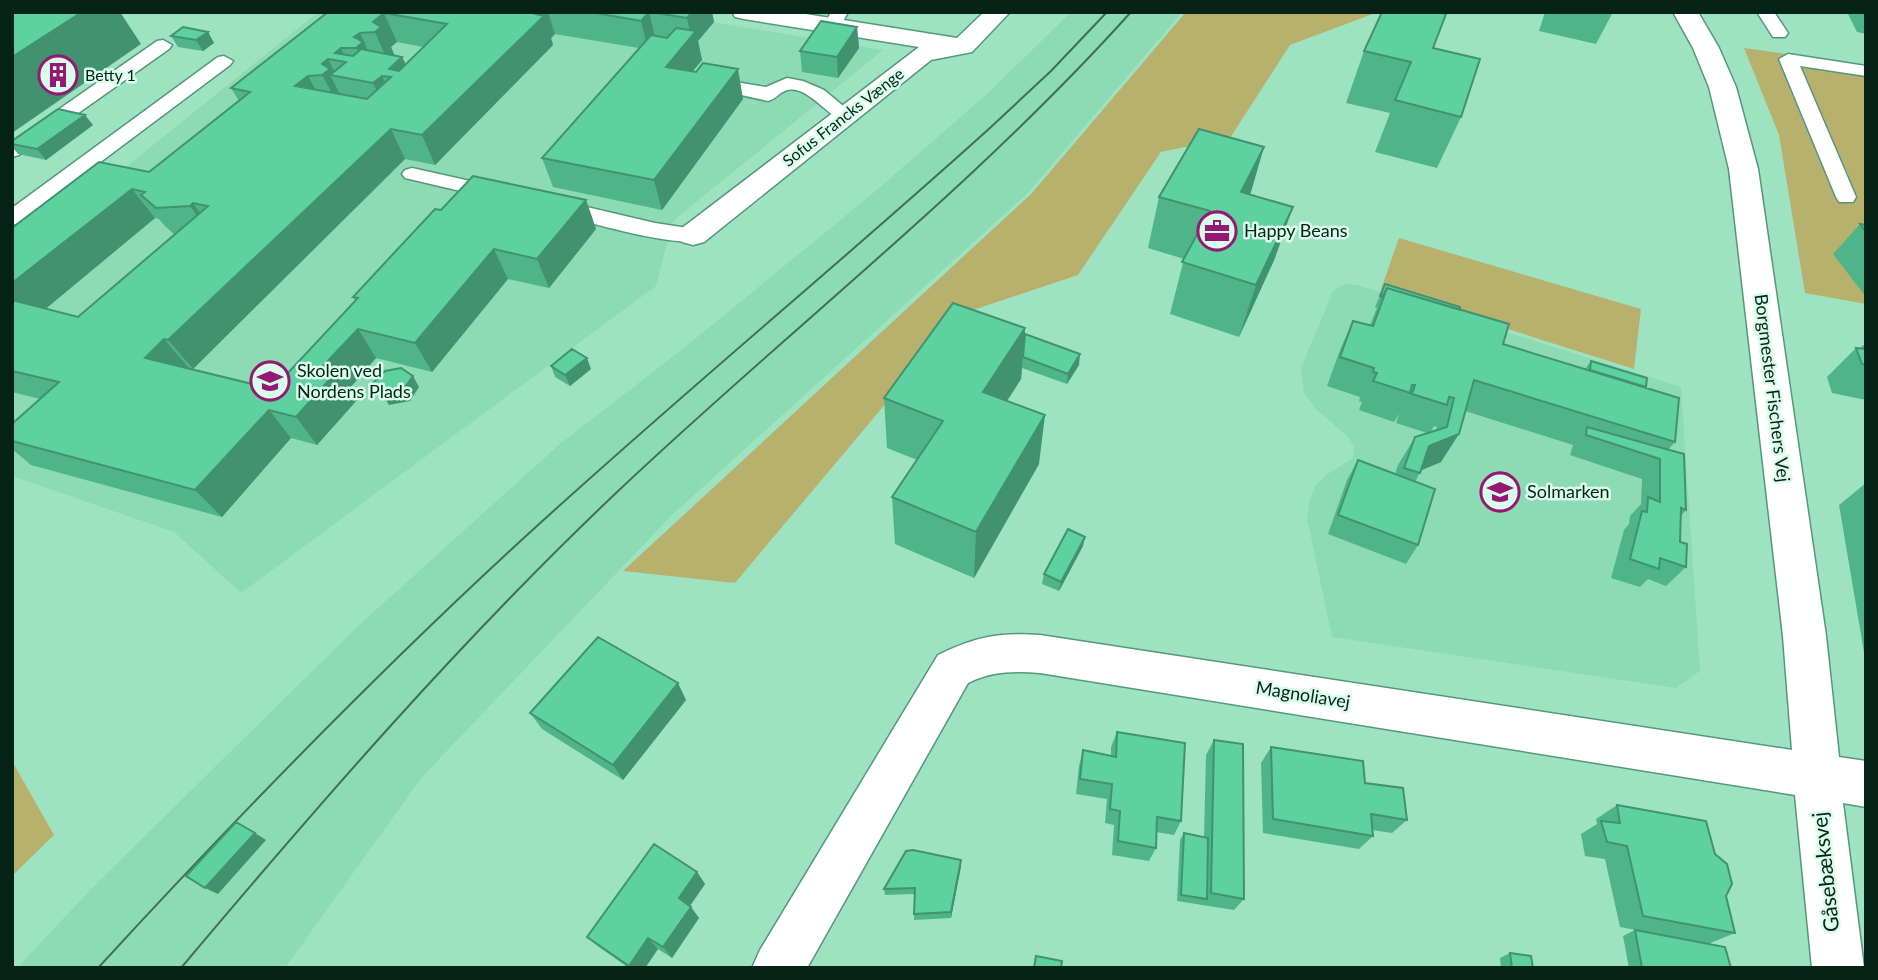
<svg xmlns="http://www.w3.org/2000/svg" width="1878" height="980" font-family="Lato,sans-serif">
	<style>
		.built { fill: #8cdbb5 }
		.green { fill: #b8b16e }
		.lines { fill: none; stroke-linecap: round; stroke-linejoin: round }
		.service-casing { stroke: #549879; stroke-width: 3 }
		.minor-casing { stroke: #549879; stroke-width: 3 }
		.service { fill: #fff; fill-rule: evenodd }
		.minor { fill: #fff; fill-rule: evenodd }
		.tram { stroke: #416e59; stroke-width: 2 }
		.wall { fill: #50b48a; fill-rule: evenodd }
		.shaded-wall { fill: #419270 }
		.building { fill: #5dd1a0; stroke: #419270; stroke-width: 2; fill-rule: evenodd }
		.labels { text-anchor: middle; stroke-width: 5; stroke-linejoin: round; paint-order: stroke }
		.far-poi-label { font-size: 16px; fill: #052317; stroke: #dafcea; text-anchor: start }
		.far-street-label { font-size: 16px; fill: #052317; stroke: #dafcea }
		.poi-label { font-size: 18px; fill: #052317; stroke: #dafcea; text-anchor: start }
		.street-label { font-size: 18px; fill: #052317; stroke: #dafcea }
		.near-street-label { font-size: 21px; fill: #052317; stroke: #dafcea }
	</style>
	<rect width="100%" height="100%" fill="#9ee3c1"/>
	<!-- built -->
	<path class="built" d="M318,12H652L883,50L673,221L656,286L241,593L174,532L12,476V259Z
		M1071,12H1182L1028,193L672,515L422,777L285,968H17L92,888L358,626L561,443L684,348L872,194L987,94Z
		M1345,284L1357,285L1681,387L1700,671L1676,688L1332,637L1307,518L1310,499L1316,485L1326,475L1353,458L1354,447L1349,438L1316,409L1304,393L1301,368L1333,291Z"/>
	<!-- green -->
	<path class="green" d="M1186,12H1378L1290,45L1230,138L1161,152L1078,275L961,314L735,583L623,571L1032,193Z
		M1744,48L1866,65V304L1805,293L1779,135Z
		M1399,238L1641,309L1634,369L1381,289Z
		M12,761L54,835L12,876Z"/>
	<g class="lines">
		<!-- service casing -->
		<g class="service-casing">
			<path id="service" d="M831,12H848L838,31L832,32L823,27Z
				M1757,12H1774L1788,33L1785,37H1773Z
				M163,40L172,45L169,49L19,155L12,157V142L157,41Z
				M1788,54L1866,66V76L1800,66L1856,197L1853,202H1839L1836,197L1779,59Z
				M224,56L233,61L230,65L19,223L12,225V208L218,57Z
				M706,77L766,87L787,78L803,81L824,90L854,115L845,121C826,116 808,85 787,90C780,92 776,99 768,101L700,86L697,82Z
				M412,168L506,189L509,194L506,199L499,200L405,178L402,174L405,170Z
				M557,200L655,223L701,230L704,235L701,240C671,248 583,220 550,212L547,207L550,202Z"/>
		</g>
		<!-- minor casing -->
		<g class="minor-casing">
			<path id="minor" d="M732,12H793L957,38L984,12H1010L972,52L931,60L704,242L693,245L682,242L677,235L682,228L919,47L744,19L735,17Z
				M1673,12H1698L1719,48L1736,87L1758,169L1826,636L1839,757L1866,761V807L1843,803L1864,968H1812L1795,795L1040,673C1014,671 992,671 968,683L807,968H752L760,950L938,655C974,637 999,632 1040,635L1792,750L1783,636L1729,169L1709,87L1693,48Z"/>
		</g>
		<!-- service -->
		<use href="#service" class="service"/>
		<!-- minor -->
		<use href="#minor" class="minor"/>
		<!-- tram -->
		<path class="tram" d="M98,968C232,822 369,681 514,547C670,403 834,269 991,127L1051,71L1107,12
			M181,968C319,804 460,641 616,493C787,331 973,188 1131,12"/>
	</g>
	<!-- wall -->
	<path class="wall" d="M328,12H712L714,22L698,41L702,60L693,71L743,99L662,210L553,187L542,158L639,48L555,34L551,38L553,45L435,165L405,159L193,369L189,368L273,389L355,301L353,297L441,210L586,200L596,229L549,288L508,279L432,372L376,358L349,389L357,400L317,445L291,438L222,517L31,465L12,449V424L40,399L12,392V228L149,172L239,101L231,88ZM397,42L423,47L406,64L402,57L394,56L391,47ZM155,218L159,219L164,225L175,235L78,317L45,309Z
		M1545,12H1613L1596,44L1539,31Z
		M1847,12H1866V34L1857,32Z
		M857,27L859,48L838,78L802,72L800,51Z
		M208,32L214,43L203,51L178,47L171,36Z
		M1433,48L1461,117L1437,168L1375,152L1390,113L1346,103L1364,51Z
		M93,125L46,160L18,154L12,147V141Z
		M1250,195L1275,258L1239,337L1170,314L1184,259L1148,248L1159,197Z
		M1860,224L1866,225V297L1833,254Z
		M1385,284L1460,310L1503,344L1585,369L1591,361L1645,388L1675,442L1668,450L1686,510L1681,516L1680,542L1686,567L1666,586L1648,579L1640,587L1611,578L1624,530L1629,524L1630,516L1641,504L1642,479L1570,455L1573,445L1465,411L1441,462L1421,470L1415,482L1418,545L1406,564L1328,534L1347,480L1358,460L1395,474L1398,465L1415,437L1427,433L1396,423L1399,414L1394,422L1359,410L1362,402L1359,401L1360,397L1327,386L1340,350L1353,321L1370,325L1377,308L1375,307ZM1434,426L1437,427L1436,430L1431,432Z
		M1025,328V334L1079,365L1067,384L1022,368L1021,379L1007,401L1039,464L974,578L895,544L892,497L917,460L887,448L884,398Z
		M1866,343V400L1832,393L1827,377L1856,348H1860Z
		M551,366L591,369L570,386L555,377Z
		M1866,483V664L1839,505Z
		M1083,546L1059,591L1042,584L1044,574Z
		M686,700L623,780L542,729L530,713Z
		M1117,732L1181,821L1174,835L1156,832V848L1149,861L1112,855L1114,825L1105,823L1107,799L1076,794L1079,766L1083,750L1111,756V747Z
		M1214,740L1244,899L1234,910L1177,901L1180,840L1184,833L1204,837L1206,755Z
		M1271,747L1365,783L1407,820L1392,833L1372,830L1373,836L1359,849L1263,833L1261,763Z
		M1617,805L1726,896L1735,933L1708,944L1620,927L1605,859L1585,856L1581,834L1597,824L1596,819Z
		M961,866L951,918L914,920V894L885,895L884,889Z
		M697,872L705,884L690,906L699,918L672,958L658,949L645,968H629L599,947L587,937Z
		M1635,930L1731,968H1629L1623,936Z
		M1510,953L1533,968H1501L1500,958Z"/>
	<!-- shaded-wall -->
	<path class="shaded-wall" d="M82,12H120L141,44L12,133V57Z
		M539,12H548L555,34L551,38L553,45L435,165L422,135Z
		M649,12L656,41L648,50L641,21Z
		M692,12H712L714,22L698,41L702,60L672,96L666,67L691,37L687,18Z
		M384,13L397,42L391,47L395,56L388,62L375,32L373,22Z
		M857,27L859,48L838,78L837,57Z
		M208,32L214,43L203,51L196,40Z
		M360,33L373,62L370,77L356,48L354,37Z
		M341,48L355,78L346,62L335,53Z
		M402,57L415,86L389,69Z
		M328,59L337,76L330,75L343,100L338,104L322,75V64Z
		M738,69L743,99L662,210L654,180Z
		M308,76L324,105L295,86Z
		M382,76L396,105L388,113L373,83Z
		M85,115L93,125L46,160L37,149Z
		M391,129L405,159L193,369L168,340Z
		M1264,147L1249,199L1241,192Z
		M132,189L155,218L25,326L12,313V283Z
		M586,200L596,229L549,288L537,259Z
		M193,203L215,233L212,236L190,206Z
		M1293,207L1275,258L1239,337L1256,285Z
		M494,249L508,279L432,372L415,343Z
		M1025,328L1021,379L981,441L983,392Z
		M358,329L376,358L349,389L357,400L317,445L296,417L322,367Z
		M164,339L189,368L145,358Z
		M1080,354L1079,365L1067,384L1068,374Z
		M587,358L591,369L570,386L565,375Z
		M413,376L419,387L410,401L389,405L382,394Z
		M269,410L291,438L222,517L195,490Z
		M1045,415L1039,464L974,578L976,532Z
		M1459,434L1441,462L1417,472L1429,446Z
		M1085,537L1083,546L1059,591L1061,582Z
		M678,683L686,700L623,780L613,765Z
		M255,833L266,840L218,894L205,888Z
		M961,860V866L951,918V912Z
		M697,872L705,884L687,910L679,898Z
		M691,907L699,918L672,958L663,947Z
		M648,938L658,949L645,968H632L629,966Z"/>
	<!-- building -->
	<path class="building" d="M12,12H82L12,57Z
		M328,12H539L536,14L544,16L422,135L391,129L168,340L164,339L145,358L273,389L358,298L353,297L435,209L441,210L473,176L586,200L537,259L494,249L415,343L358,329L322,367L337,371L296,417L269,410L195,490L12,441V424L59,382L12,371V300L78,317L208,206L193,203L190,206L156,208L141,195L145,192L132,189L12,283V228L99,162L149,172L250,92L231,88ZM384,13L447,24L399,71L389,69L402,57L361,49L353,56L335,53L341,48H356L363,42L354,37L360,33L375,32L381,27L373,22ZM328,59L346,62L330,75L373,83L382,76L391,77L367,99L295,86L308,76L322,75L330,69L322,64Z
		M590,12H649L641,21Z
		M650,12H692L687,18Z
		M1382,12H1438L1446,14L1433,48L1480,59L1461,117L1395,100L1411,62L1364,51Z
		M821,21L857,27L837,57L800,51Z
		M183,27L208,32L196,40L171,36Z
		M676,28L696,31L666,67L696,72L703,63L738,69L654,180L542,158L651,35L667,38Z
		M58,109L85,115L37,149L12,144V141Z
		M1199,129L1264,147L1241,192L1293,207L1256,285L1182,262L1210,211L1159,197Z
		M1860,224L1866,225V232Z
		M1385,284L1460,307V310L1387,288L1382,297L1380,296Z
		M1387,288L1509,324L1503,344L1679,398L1675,442L1474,380L1459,434L1429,446L1420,473L1404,468L1415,437L1447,427L1454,398L1449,397L1447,405L1412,394L1415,385H1412L1410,393L1373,381L1377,373L1373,372L1374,368L1340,357L1353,321L1373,326Z
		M953,303L1025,328L983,392L1045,415L976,532L892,497L943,421L884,398Z
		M1025,334L1080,354L1068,374L1023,357Z
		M1856,348L1866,349V365L1862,364Z
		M572,349L587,358L565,375L551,366Z
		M1591,361L1647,378L1646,387L1590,370Z
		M401,368L413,376L403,390L382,394L373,383L385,371Z
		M1587,427L1684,454L1686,510L1681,508L1680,542L1687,544L1686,567L1660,558L1659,569L1630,559L1642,511L1647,512L1648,497L1660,502V459L1586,435Z
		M1358,460L1435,489L1418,545L1338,515Z
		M1068,529L1085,537L1061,582L1044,574Z
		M598,637L678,683L613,765L530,713Z
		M1117,732L1185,743L1181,821L1157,817L1156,848L1118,841L1120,811L1110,809L1112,784L1080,779L1083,750L1116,757Z
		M1214,740L1243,744L1244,899L1211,893Z
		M1271,747L1363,761L1365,783L1403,788L1407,820L1371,814L1373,836L1273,819Z
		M1617,805L1706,821L1715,854L1727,864L1732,884L1726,896L1735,933L1643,916L1627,846L1607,842L1601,821L1620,823Z
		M236,822L255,833L205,888L186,876Z
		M1184,833L1208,838L1207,899L1181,895Z
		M654,844L697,872L679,898L691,907L663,947L648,938L629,966L587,937Z
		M913,850L961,860L951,912L914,914L915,888L884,889L906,851Z
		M1635,930L1725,947L1731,968H1642Z
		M1510,953L1531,956L1533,968H1512Z
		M1036,956L1062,961L1061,968H1034Z"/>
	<!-- icons -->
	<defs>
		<g id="building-ring" transform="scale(2.0125)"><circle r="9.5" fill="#dafcea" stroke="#951872" stroke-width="1.5"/><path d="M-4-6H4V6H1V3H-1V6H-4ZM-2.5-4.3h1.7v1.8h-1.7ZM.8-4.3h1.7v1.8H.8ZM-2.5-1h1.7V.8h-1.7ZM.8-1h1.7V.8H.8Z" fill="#951872"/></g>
		<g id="office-ring" transform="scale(2.0125)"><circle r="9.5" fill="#dafcea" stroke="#951872" stroke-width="1.5"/><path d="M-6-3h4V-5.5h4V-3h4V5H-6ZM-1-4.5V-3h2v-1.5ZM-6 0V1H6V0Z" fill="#951872"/></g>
		<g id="school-ring" transform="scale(2.0125)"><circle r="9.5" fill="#dafcea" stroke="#951872" stroke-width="1.5"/><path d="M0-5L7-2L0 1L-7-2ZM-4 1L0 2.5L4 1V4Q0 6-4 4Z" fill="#951872"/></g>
	</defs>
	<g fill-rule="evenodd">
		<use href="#building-ring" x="58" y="75"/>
		<use href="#office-ring" x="1217" y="231"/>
		<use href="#school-ring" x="270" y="381"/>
		<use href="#school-ring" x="1500" y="492"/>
	</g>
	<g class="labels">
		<!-- far-poi labels -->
		<g class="far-poi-label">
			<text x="85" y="81">Betty 1</text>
		</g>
		<!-- far-street labels -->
		<g class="far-street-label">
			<text transform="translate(843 117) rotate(-38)" y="6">Sofus Francks Vænge</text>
		</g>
		<!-- poi labels -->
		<g class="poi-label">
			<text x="1244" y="237">Happy Beans</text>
			<text x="297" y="377">Skolen ved<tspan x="297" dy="21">Nordens Plads</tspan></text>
			<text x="1527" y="498">Solmarken</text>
		</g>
		<!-- street labels -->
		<g class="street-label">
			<text transform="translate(1772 388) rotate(83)" y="6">Borgmester Fischers Vej</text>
			<text transform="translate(1303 695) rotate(9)" y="6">Magnoliavej</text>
		</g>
		<!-- near-street labels -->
		<g class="near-street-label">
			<text transform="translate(1826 872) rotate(-96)" y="7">Gåsebæksvej</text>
		</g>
	</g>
	<!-- border -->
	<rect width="1878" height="980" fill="none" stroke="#052317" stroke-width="28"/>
</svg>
